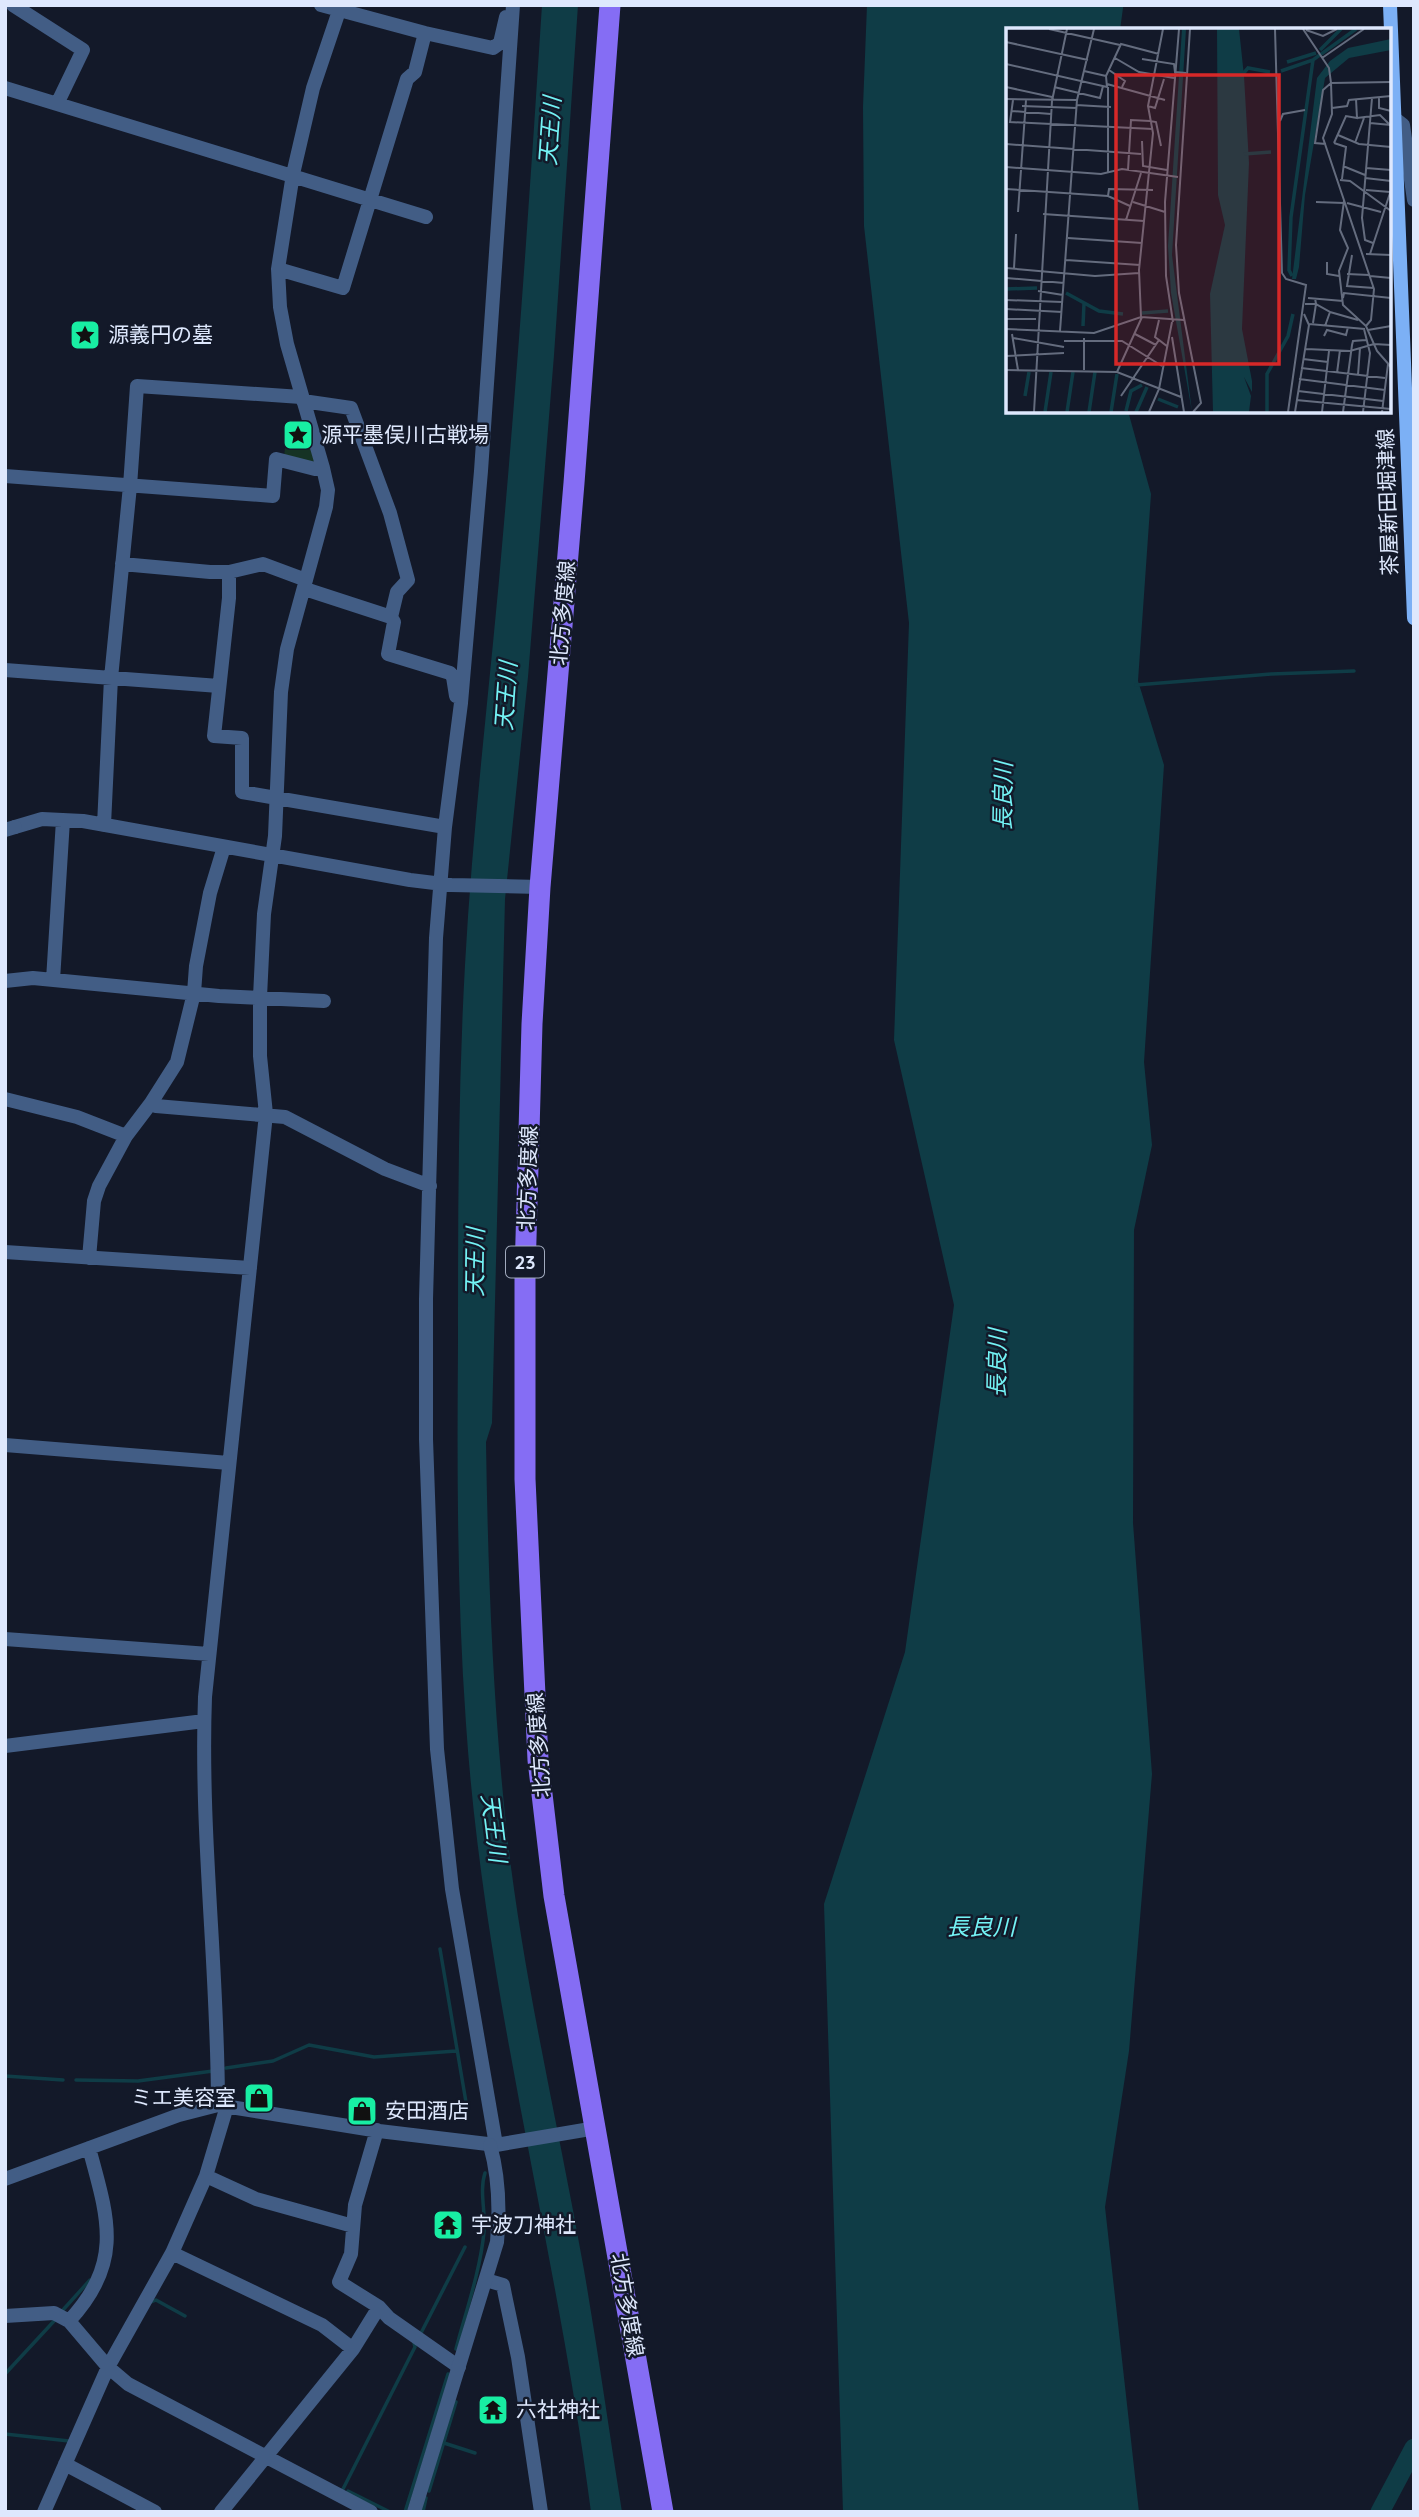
<svg xmlns="http://www.w3.org/2000/svg" width="1419" height="2517" font-family="Quicksand,'Noto Sans JP',sans-serif">
	<style>
		.green { fill: #163325 }
		.water { fill: #0f3c46 }
		.lines { fill: none; stroke-linecap: round; stroke-linejoin: round }
		.stream { stroke: #0f3c46; stroke-width: 3.5 }
		.river { stroke: #0f3c46; stroke-width: 19 }
		.minor { stroke: #425d85; stroke-width: 14 }
		.tertiary { stroke: #425d85; stroke-width: 14 }
		.secondary { stroke: #7cb0f5; stroke-width: 14 }
		.primary { stroke: #856df4; stroke-width: 21 }
		.labels { text-anchor: middle; stroke-width: 5; stroke-linejoin: round; paint-order: stroke }
		.shield { fill: #131929; stroke: #a1aabd; stroke-width: 2 }
		.shield-label { font-size: 19px; font-weight: bold; fill: #dee8fd }
		.poi-label { font-size: 21px; fill: #dee8fd; stroke: #131929; text-anchor: start }
		.street-label { font-size: 21px; fill: #dee8fd; stroke: #131929 }
		.water-label { font-size: 23px; font-style: italic; fill: #73f3f5; stroke: #131929 }
		.inset-river { fill: none; stroke: #0f3c46; stroke-width: 3.5 }
		.inset-road { fill: none; stroke: #646c7e; stroke-width: 2 }
		.view { fill: #d62828; fill-opacity: 0.15; stroke: #d62828; stroke-width: 3.5 }
		.inset-edge { fill: none; stroke: #dee8fd; stroke-width: 3.5 }
	</style>
	<rect width="100%" height="100%" fill="#131929"/>
	<!-- green -->
	<path class="green" d="M287,430H306L315,464L284,457Z"/>
	<!-- water -->
	<path class="water" d="M542,5H578L554,355L528,677L505,899L492,1423L486,1442C488,1576 493,1710 508,1843C525,1987 559,2128 584,2270C598,2351 609,2431 622,2512H591C557,2248 484,1990 466,1724C457,1598 457,1471 458,1344C458,1218 458,1091 465,965C473,817 492,670 504,523C519,351 531,178 542,5Z
		M867,5H1123V8L1120,30H1008V411H1128L1151,494L1138,681L1164,765L1144,1062L1152,1145L1134,1230L1133,1523L1152,1774L1129,2051L1105,2207L1139,2512H843L824,1904L905,1652L954,1305L894,1040L909,623L864,226L863,107Z"/>
	<g class="lines">
		<!-- stream -->
		<path class="stream" d="M1136,685L1271,674L1354,671
			M440,1949L467,2108
			M226,2068L273,2061L309,2045L374,2057L456,2051
			M5,2076L63,2080
			M76,2080L138,2081L213,2071
			M151,2302L156,2300L185,2316
			M62,2311L90,2280
			M421,2333L465,2247
			M456,2349C466,2311 480,2272 484,2232C486,2213 479,2191 485,2173
			M5,2374L55,2320
			M5,2434L69,2441
			M444,2443L475,2453
			M343,2489L415,2347L414,2343
			M348,2491L390,2512
			M429,2491L456,2402
			M405,2512L448,2374
			M423,2512L426,2498"/>
		<!-- river -->
		<path class="river" d="M1380,2512L1414,2448"/>
		<!-- minor -->
		<path class="minor" d="M13,5L83,50L57,104
			M321,5L425,33L493,48L500,43L506,17
			M5,88L426,217
			M1394,118L1403,125L1414,200
			M278,269L343,288L407,79L415,72L425,33
			M303,401L351,408L390,513L408,580L397,592L391,617
			M5,476L273,496L276,459L315,469L323,468
			M122,564L210,572H229L263,564L306,580
			M229,572V598L214,736L242,738V792L445,827
			M305,589L391,617L394,622L388,654L450,673L453,677L456,696
			M5,670L219,686
			M104,825L111,678L130,486L137,386L301,397
			M15,827L42,819L83,821L410,880L451,885L540,887
			M53,980L63,820
			M5,981L33,978L219,996L324,1001
			M5,1099L77,1117L126,1136
			M151,1103L156,1106L285,1117L385,1169L430,1186
			M5,1252L250,1268
			M89,1258L94,1201L99,1186L126,1136L151,1103L177,1062L194,993L196,966L210,893L224,847
			M5,1445L229,1463
			M5,1639L209,1654
			M5,1746L204,1721
			M218,2105C218,1969 200,1833 205,1697L266,1114L260,1056V997L264,914L275,836L281,692L287,649L326,507L328,490L323,468L287,344L280,307L278,269L293,174L313,88L341,5
			M377,2130L355,2205L351,2254L339,2282L379,2307
			M496,2145L452,1889L437,1749L426,1439V1299L436,938L445,827L461,703L481,471L513,5
			M206,2176L256,2199L353,2226
			M5,2179L179,2115L218,2105L379,2131L496,2145L596,2128
			M172,2253L322,2325L353,2349
			M486,2280L503,2285L505,2295L518,2357L541,2512
			M5,2316L54,2313L69,2321L108,2367L128,2384L371,2512
			M69,2321C124,2262 108,2218 89,2148
			M65,2464L155,2512
			M44,2512L108,2367L172,2253L206,2176L227,2106
			M221,2512L353,2349L379,2307L389,2318L459,2367"/>
		<!-- tertiary -->
		<path class="tertiary" d="M5,830L15,827
			M414,2512L497,2242C500,2209 499,2177 490,2145"/>
		<!-- secondary -->
		<path class="secondary" d="M1390,5L1414,618"/>
		<!-- primary -->
		<path class="primary" d="M610,5L574,483L540,887L532,1024L525,1274V1479L538,1760L554,1896L663,2512"/>
	</g>
	<!-- icons -->
	<defs>
		<g id="sight-square" transform="scale(1.575)"><rect x="-9" y="-9" width="18" height="18" rx="4" fill="#18eea3" stroke="#131929"/><path d="M0-6L1.8-2.2L6-1.7L2.9 1.2L3.7 5.4L0 3.3L-3.7 5.4L-2.9 1.2L-6-1.7L-1.8-2.2Z" fill="#111"/></g>
		<g id="shop-square" transform="scale(1.575)"><rect x="-9" y="-9" width="18" height="18" rx="4" fill="#18eea3" stroke="#131929"/><path d="M-5-2.5h2.3a2.7 3.5 0 0 1 5.4 0H5L5.5 6h-11ZM-1.5-2.5h3a1.5 2.3 0 0 0-3 0Z" fill="#111"/></g>
		<g id="temple-square" transform="scale(1.575)"><rect x="-9" y="-9" width="18" height="18" rx="4" fill="#18eea3" stroke="#131929"/><path d="M0-6L5-2H3V0L6.5 2.5H4V6H1.5V3h-3V6H-4V2.5H-6.5L-3 0V-2H-5Z" fill="#111"/></g>
	</defs>
	<g fill-rule="evenodd">
		<use href="#sight-square" x="85" y="335"/>
		<use href="#sight-square" x="298" y="435"/>
		<use href="#shop-square" x="259" y="2098"/>
		<use href="#shop-square" x="362" y="2111"/>
		<use href="#temple-square" x="448" y="2225"/>
		<use href="#temple-square" x="493" y="2410"/>
	</g>
	<g class="labels">
		<!-- shield labels -->
		<rect class="shield" x="506" y="1246.5" width="38" height="31" rx="5"/>
		<g class="shield-label">
			<text x="525" y="1269">23</text>
		</g>
		<!-- poi labels -->
		<g class="poi-label">
			<text x="108" y="342">源義円の墓</text>
			<text x="321" y="442">源平墨俣川古戦場</text>
			<text x="236" y="2105" text-anchor="end">ミエ美容室</text>
			<text x="385" y="2118">安田酒店</text>
			<text x="471" y="2232">宇波刀神社</text>
			<text x="516" y="2417">六社神社</text>
		</g>
		<!-- street labels -->
		<g class="street-label">
			<text transform="translate(1388 502) rotate(-92)" y="7">茶屋新田堀津線</text>
			<text transform="translate(563 613) rotate(-85)" y="7">北方多度線</text>
			<text transform="translate(528 1178) rotate(-88)" y="7">北方多度線</text>
			<text transform="translate(539 1745) rotate(-94)" y="7">北方多度線</text>
			<text transform="translate(627 2305) rotate(80)" y="7">北方多度線</text>
		</g>
		<!-- water labels -->
		<g class="water-label">
			<text transform="translate(550 131) rotate(-86)" y="8">天王川</text>
			<text transform="translate(506 696) rotate(-86)" y="8">天王川</text>
			<text transform="translate(1003 796) rotate(-89)" y="8">長良川</text>
			<text transform="translate(475 1262) rotate(-89)" y="8">天王川</text>
			<text transform="translate(997 1363) rotate(-89)" y="8">長良川</text>
			<text transform="translate(494 1828) rotate(83)" y="8">天王川</text>
			<text x="981" y="1935">長良川</text>
		</g>
	</g>
	<!-- overview -->
	<g transform="translate(1006 28)">
		<rect width="385" height="385" fill="#131929"/>
		<path d="M176,1H180L166,227L186,384L165,265L162,218ZM211,1H233L238,48L243,135L236,301L246,353V364L238,349L245,368L243,384H207L204,266L219,197L212,167ZM385,11V22L343,30L319,50L299,167L293,239L290,251H286L311,50L324,33L342,20Z" fill="#0f3c46"/>
		<path class="inset-river" d="M314,22L335,1M281,34L310,25M275,43L307,32L350,1M235,48L242,40L264,44M238,126L265,124M286,248L283,242L285,189L307,32M0,261L31,260M60,265L93,283L117,286M136,285L162,283M77,298L78,275M19,368L23,344M152,371L172,379M120,383L125,363L136,357M39,384L45,344M61,384L67,344M83,384L89,344M105,384L111,346M130,384L141,359M261,384V346L282,308L287,286"/>
		<path class="inset-road" d="M43,1L114,17M184,1L170,217L173,265L195,375L187,384M269,1L276,245L280,251L300,257L282,384M297,1L323,40L325,55L385,54M300,2L317,8L331,1M0,14L82,32M109,30L133,44L168,50M316,30L358,1M136,31L168,36L169,44L180,45M0,36L101,59L100,48L115,16L153,26M103,42L119,53L116,59M78,43L100,48M325,55L326,86L317,110L368,261L365,292L360,298M101,56L159,72M0,59L46,69M48,59L94,70L97,58M102,59V145M366,70L356,190L359,212L367,215M373,70V80L385,83M0,71L71,72M7,72L4,94L147,101M70,77L105,79M16,78L71,80M142,78L149,80L158,51M326,80L341,78L343,72L385,68M6,83L45,86M351,90L374,87L383,96M144,93L150,94L155,118M274,93L277,86L299,82M364,95L385,97M332,107L353,116L385,119M136,113L137,138L161,142M328,115L340,88L351,90L350,71M328,115L340,119L336,151M349,115L358,90M0,116L135,126M320,116L309,115L317,62L325,55M337,138L359,147M0,139L95,146L116,141L172,149M360,140L385,142M122,142L125,92L144,93M359,150L385,153M334,152L344,153L385,183M0,161L102,168L124,178M360,162L384,164M102,168L103,161L147,162M338,173L334,202L342,220L333,243L337,277L360,298L371,323L385,339M127,174L159,184M310,174L338,175M341,175L375,184M12,184L20,72M37,186L138,193M120,192L135,145M62,210L136,215M360,226L385,227M364,226L385,162M346,227L341,258L368,260M60,232L134,237M321,234V246L333,248M0,240L89,248L133,245M8,240L10,206M341,246L363,247M364,248L385,250M0,250L58,255M32,263L57,267M385,269V295M302,270L337,273M309,270L310,276L324,284L319,298M337,270L338,265L385,270M0,272L56,274M299,276H310L307,295M0,281L56,284M324,284L352,292M135,289L133,242L147,105L142,78L157,1M0,291H30M153,292L149,309L153,312M167,294L160,248L159,174L173,1M303,296L359,301M0,301L88,305L135,289L178,292M362,302L385,298M54,303L71,72L88,1M6,306L12,342M129,306L150,317M318,308L321,302L340,307L342,299M166,309L178,384M7,310L58,319M78,310V342M58,313H116L156,338M300,321L344,323L368,316L385,317M0,328L58,325M297,331L322,334M295,340L379,350M0,342L111,344L175,369M111,344L136,289M331,345L334,322M352,347L354,320M293,351L379,362M292,363L377,373M115,368L153,312L162,319M290,372L385,381M28,384L46,73L61,1M143,384L153,361L166,294M289,384L303,297L298,286M316,384L323,323M337,384L346,317L347,313L360,312M357,384L364,325L358,301M376,384L382,336"/>
		<path class="view" d="M110,47H273V336H110Z"/>
		<rect width="385" height="385" class="inset-edge"/>
	</g>
	<!-- border -->
	<rect width="1419" height="2517" fill="none" stroke="#dee8fd" stroke-width="14"/>
</svg>
